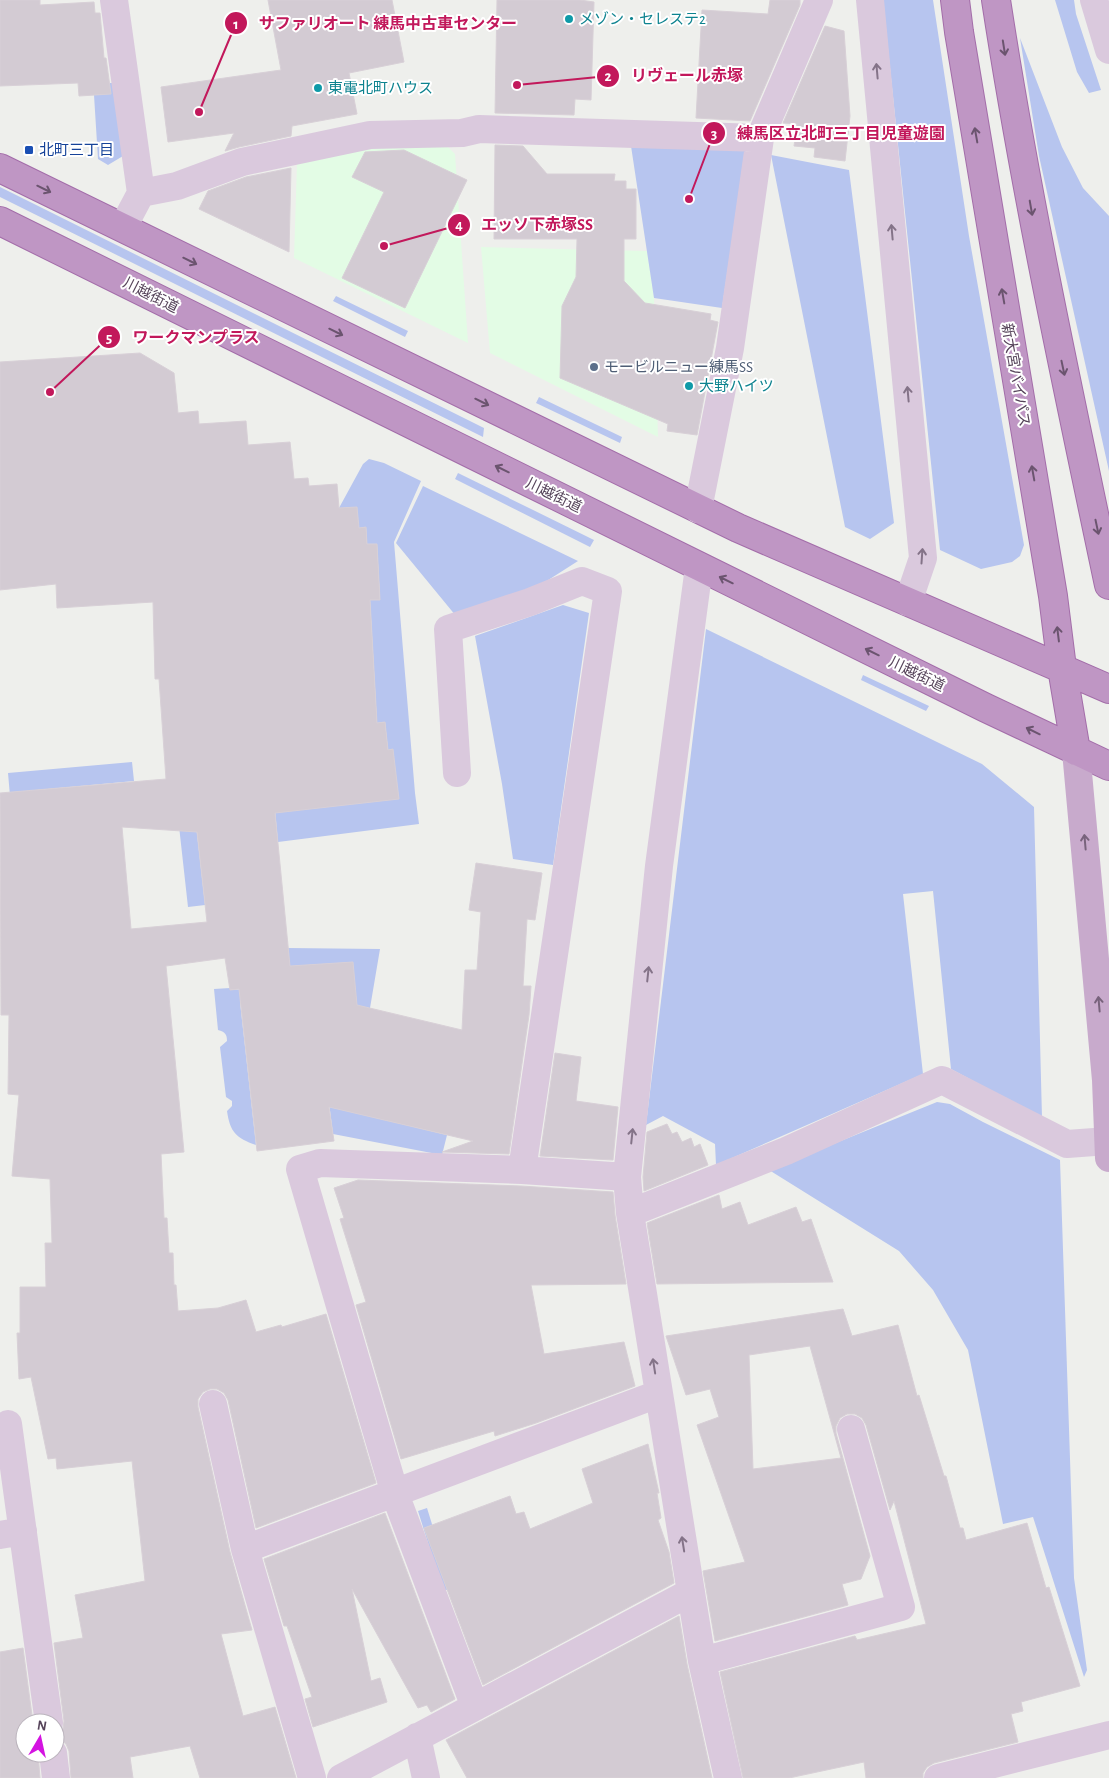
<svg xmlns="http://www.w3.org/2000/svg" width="1109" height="1778" font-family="'Alegreya Sans','Noto Sans JP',sans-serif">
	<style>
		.commercial { fill: #e3fce5 }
		.green { fill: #b7c5ef }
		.building { fill: #d3cbd3; stroke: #d8d0d7; fill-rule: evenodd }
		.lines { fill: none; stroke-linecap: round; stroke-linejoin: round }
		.trunk-casing { stroke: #a36da9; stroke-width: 30 }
		.minor { stroke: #dac9dd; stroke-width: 28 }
		.primary { stroke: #c8aacc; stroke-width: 28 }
		.trunk { stroke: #bf96c4; stroke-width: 28 }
		.oneway { stroke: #6b546f }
		.oneway2 { stroke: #847388 }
		.oneway3 { stroke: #78637c }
		.culture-dot { fill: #0f9aa8; stroke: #fff; stroke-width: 2 }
		.transit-dot { fill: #1a4fb4; stroke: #fff; stroke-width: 2 }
		.service-dot { fill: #5c6f8a; stroke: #fff; stroke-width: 2 }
		.labels { text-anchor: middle; stroke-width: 4; stroke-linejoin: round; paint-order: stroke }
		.culture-label { font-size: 15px; fill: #0d838f; stroke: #fff; text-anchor: start }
		.transit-label { font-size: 15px; fill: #164399; stroke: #fff; text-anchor: start }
		.street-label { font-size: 15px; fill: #56445a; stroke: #fff }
		.service-label { font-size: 15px; fill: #4e5e75; stroke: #fff; text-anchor: start }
		.leader { fill: none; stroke: #c2185b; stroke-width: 2 }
		.callout-dot { fill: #c2185b; stroke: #fff; stroke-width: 2 }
		.mark-label { font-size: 15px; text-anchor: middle; font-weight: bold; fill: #fff }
		.callout-label { font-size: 16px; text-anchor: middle; font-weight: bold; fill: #c2185b; stroke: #fff; stroke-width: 4; stroke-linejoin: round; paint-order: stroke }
	</style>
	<rect width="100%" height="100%" fill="#eeefec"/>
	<!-- commercial -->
	<path class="commercial" d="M445,144L455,154L468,343L294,258L297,163L365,146Z
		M481,247L647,251L654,298L658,437L490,353Z"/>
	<!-- green -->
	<path class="green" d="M883,0H933L969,236L1024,545L1020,556L1012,562L981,569L940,550Z
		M1055,0H1074L1076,14L1101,90L1089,93L1077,72Z
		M1020,38L1062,147L1083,188L1109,216V471L1039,156Z
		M106,83H115L123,156L108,165L98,159L94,95L106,94Z
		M631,146L746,148L722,308L654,298Z
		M771,155L849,170L894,523L870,539L845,527Z
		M0,187L484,428L483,437L0,197Z
		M336,296L408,331L405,337L333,301Z
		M539,397L622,437L620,443L536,403Z
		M369,459L384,463L421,481L394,542L415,793L419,824L278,842L275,810L289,811L393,749L388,750L385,722L377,723L370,600L380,599L377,544H367L366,527L359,528L339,508L363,464Z
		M458,473L594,540L590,547L455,479Z
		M423,486L578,561L542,584L456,616L396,543Z
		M563,605L589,613L553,865L513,859L502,784L475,636Z
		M706,629L982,764L1034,807L1042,1118L951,1069L933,891L903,894L923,1074L716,1165L715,1144L663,1116L646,1125Z
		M863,675L929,706L926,711L861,680Z
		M132,762L134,781L37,790L26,979L8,773Z
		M196,825L205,905L188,907L179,826Z
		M288,948L380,949L370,1008L345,1110L447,1135L442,1155L333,1134L326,1079L293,1007Z
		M230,988L231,990L246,989L240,1002L256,1145C236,1138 230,1132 227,1111L232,1106V1101L226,1097L220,1047L227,1041C227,1034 225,1032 218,1030L214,989Z
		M937,1102L950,1104L983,1122L1060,1160L1074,1578L1087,1670L1084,1677L1033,1517L1003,1524L968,1350L933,1290L899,1251L769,1170Z
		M427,1508L449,1579L458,1586L443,1591L418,1511Z"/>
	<!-- building -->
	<path class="building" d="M0,0H40V5L94,2L95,13H100L104,58H106L111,94L79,96L78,83L0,86Z
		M268,0H392L404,62L349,73L357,114L292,126L291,136L239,147L225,151L234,133L168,142L161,87L281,70Z
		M497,0H580L594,2L591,100L575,99L574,115L495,113Z
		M770,0H800V5L750,121L696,118L702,10L768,14Z
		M825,26L844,31L850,116L845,161L814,157L815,148L794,146L797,124L783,123Z
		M495,145L523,146L547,174H615L614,181H626V189H636V239H624V281L645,303L711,314L710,320L718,322L697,435L667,431L668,424L560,378L562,306L576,277L577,239H494Z
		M404,150L467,180L405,308L342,278L384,192L352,177L365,152Z
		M291,168L289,252L199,209L208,191L246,177Z
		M140,353L174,373L178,413L198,411L199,424L246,421L248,445L290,442L294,479L308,478L309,486L337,484L339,508L357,507L359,528L366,527L367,544H377L380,600H370L377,723L385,722L388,750L393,749L399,799L275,813L290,966L353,962L357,1005L462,1030L465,970H477L481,912L469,910L476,863L542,873L535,920L527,919L523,986H531L529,1015L509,1154L442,1152L473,1141L329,1107L334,1141L257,1151L239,989L230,990L225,958L166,966L184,1152L161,1154L164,1218H167L169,1253H173L174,1285H176L178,1311L218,1308L246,1300L256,1332L281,1325L282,1327L326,1314L376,1483L256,1528L228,1400L224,1393L217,1389H210L203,1392L198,1399V1407L230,1552L252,1630L221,1634L243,1716L275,1707L296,1778H200L190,1746L130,1757L133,1778H71L69,1751L66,1744L60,1739L55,1738L63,1729L64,1721L54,1643L83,1638L75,1595L145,1581L132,1461L57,1469L56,1458L48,1459L31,1377L19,1379L17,1333H20V1287H46L45,1243H52L50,1179L12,1176L19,1095L8,1094L9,1015H1L0,793L166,779L159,679H155L153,602L57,608L56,584L0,590V362ZM122,827L197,832L207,922L131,929Z
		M555,1053L581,1057L576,1101L618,1107L613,1160L540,1156Z
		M667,1124L672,1134L677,1132L682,1142L691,1138L694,1147L700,1144L708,1165L644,1191L643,1177L647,1132Z
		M358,1180L521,1186L613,1192L615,1215L626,1284L531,1285L544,1354L624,1342L635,1386L536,1423L495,1436L494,1431L401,1459L356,1305L366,1302L340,1219L344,1218L334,1188Z
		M719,1195L722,1209L740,1202L748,1225L796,1207L802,1222L811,1219L833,1282L657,1284L647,1223Z
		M843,1309L852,1336L898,1325L917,1396L919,1395L944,1476H946L960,1528H963L966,1540L1027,1523L1046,1588L1049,1587L1080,1686L1021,1702L1023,1711L1011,1714L1018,1742L934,1763L927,1767L923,1773V1778H866L864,1762L789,1778H743L720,1672L855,1636L857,1640L926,1624L894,1501L890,1510L866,1425L862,1418L855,1414H847L840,1418L836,1426V1433L870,1556L861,1579L842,1584L848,1605L715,1641L703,1571L745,1562L697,1425L719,1417L710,1389L686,1395L666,1336ZM810,1346L841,1458L753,1469L749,1355Z
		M648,1444L659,1493H657L661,1518L658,1520L669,1552L674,1583L483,1685L424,1528L510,1496L516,1514L524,1512L530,1529L593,1503L582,1469Z
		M385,1513L455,1699L431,1712L427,1705L418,1708L352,1589L371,1681L380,1678L387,1702L313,1727L305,1699L312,1697L287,1626H284L264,1559Z
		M679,1616L687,1664L712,1778H467L446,1740Z
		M23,1648L33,1723H25V1753H38L40,1778H0V1652Z"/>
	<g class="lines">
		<!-- trunk casing -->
		<g class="trunk-casing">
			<path id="trunk" d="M955,0L959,32L1053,596L1062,668L1076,751
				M996,0C1026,196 1068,390 1109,585
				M0,168L738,528L1109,689
				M0,221L986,708L1109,766"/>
		</g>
		<!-- minor -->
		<path class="minor" d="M114,0L141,193
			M870,0L923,558L908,602
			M1094,0L1109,50
			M123,227L141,193L177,186L242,162L370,135L462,133L479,129L760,138
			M698,509L730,348L760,138L819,0
			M699,567L659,866L627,1177L630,1213L702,1661L728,1778
			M457,773L448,629L530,602L582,581L608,591L522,1170
			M630,1213L786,1151L942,1080L1067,1144L1108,1141
			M213,1404L245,1549L312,1778
			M8,1424L49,1723
			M0,1535L23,1531
			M245,1549L658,1394
			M702,1661L901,1607L851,1429
			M475,1707L395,1494L300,1169L320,1163L522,1170L627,1177
			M417,1737L426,1778
			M53,1753L56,1778
			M341,1778L691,1592
			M938,1778L1109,1735"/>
		<!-- primary -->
		<path class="primary" d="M1076,751L1106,1080L1109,1158"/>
		<!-- trunk -->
		<use href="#trunk" class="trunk"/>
	</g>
	<!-- one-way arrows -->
	<defs><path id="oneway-shaft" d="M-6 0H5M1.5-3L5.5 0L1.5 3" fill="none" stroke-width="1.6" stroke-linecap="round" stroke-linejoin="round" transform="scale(1.25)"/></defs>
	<g class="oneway">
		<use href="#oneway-shaft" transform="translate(1004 48) rotate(81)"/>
		<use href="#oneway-shaft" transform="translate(976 135) rotate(-100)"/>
		<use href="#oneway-shaft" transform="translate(44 189) rotate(26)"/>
		<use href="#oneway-shaft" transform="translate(1031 208) rotate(80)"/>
		<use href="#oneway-shaft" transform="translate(190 261) rotate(26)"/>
		<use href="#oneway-shaft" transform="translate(1003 296) rotate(-100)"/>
		<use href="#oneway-shaft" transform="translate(336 332) rotate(26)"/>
		<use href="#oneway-shaft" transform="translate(1063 368) rotate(78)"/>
		<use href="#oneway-shaft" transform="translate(482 402) rotate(26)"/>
		<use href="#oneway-shaft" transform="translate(502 469) rotate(-154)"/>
		<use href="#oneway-shaft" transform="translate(1033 473) rotate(-100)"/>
		<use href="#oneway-shaft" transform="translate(1097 527) rotate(78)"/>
		<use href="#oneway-shaft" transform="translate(726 580) rotate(-154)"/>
		<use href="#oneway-shaft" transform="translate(1058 634) rotate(-97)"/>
		<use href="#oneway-shaft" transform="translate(872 652) rotate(-154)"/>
		<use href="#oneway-shaft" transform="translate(1033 731) rotate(-154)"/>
	</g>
	<g class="oneway2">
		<use href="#oneway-shaft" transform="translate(877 71) rotate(-95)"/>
		<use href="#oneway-shaft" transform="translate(892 232) rotate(-95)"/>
		<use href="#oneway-shaft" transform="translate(908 394) rotate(-95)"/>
		<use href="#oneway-shaft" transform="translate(922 556) rotate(-86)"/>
		<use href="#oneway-shaft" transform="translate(648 974) rotate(-84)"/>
		<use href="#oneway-shaft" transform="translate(632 1136) rotate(-84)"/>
		<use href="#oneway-shaft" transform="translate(654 1366) rotate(-99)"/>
		<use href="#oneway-shaft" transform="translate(683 1544) rotate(-99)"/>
	</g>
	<g class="oneway3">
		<use href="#oneway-shaft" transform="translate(1085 842) rotate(-95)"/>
		<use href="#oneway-shaft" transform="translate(1099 1004) rotate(-95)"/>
	</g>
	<!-- markers -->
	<g class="culture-dot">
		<circle cx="569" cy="19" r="5"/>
		<circle cx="318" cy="88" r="5"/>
		<circle cx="689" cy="386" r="5"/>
	</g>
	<rect class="transit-dot" x="24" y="145" width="10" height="10" rx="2.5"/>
	<circle class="service-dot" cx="594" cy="367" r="5"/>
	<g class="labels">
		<!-- culture labels -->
		<g class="culture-label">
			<text x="579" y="24">メゾン・セレステ2</text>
			<text x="328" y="93">東電北町ハウス</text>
			<text x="699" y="391">大野ハイツ</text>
		</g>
		<!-- transit labels -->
		<g class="transit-label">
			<text x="39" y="155">北町三丁目</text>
		</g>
		<!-- street labels -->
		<g class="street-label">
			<text transform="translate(151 295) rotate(27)" y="5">川越街道</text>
			<text transform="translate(1016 375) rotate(80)" y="5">新大宮バイパス</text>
			<text transform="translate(554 495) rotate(26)" y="5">川越街道</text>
			<text transform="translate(917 674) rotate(26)" y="5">川越街道</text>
		</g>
		<!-- service labels -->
		<g class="service-label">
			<text x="604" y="372">モービルニュー練馬SS</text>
		</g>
	</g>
	<!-- callouts -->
	<path class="leader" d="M199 112L236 23M517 85L608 76M689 199L714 133M384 246L459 225M50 392L109 337"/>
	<g class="callout-dot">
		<circle cx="199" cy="112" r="5"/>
		<circle cx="517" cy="85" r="5"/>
		<circle cx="689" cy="199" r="5"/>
		<circle cx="384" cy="246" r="5"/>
		<circle cx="50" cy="392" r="5"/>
		<circle cx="236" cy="23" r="12"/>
		<circle cx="608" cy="76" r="12"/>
		<circle cx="714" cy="133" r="12"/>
		<circle cx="459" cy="225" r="12"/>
		<circle cx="109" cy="337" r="12"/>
	</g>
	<g class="mark-label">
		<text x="236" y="29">1</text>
		<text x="608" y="81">2</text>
		<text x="714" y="139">3</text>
		<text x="459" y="230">4</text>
		<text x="109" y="343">5</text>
	</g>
	<g class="callout-label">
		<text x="388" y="29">サファリオート 練馬中古車センター</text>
		<text x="687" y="81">リヴェール赤塚</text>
		<text x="841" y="139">練馬区立北町三丁目児童遊園</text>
		<text x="537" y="230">エッソ下赤塚SS</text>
		<text x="196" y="343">ワークマンプラス</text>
	</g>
	<!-- north arrow -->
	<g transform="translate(40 1738) rotate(9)"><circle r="24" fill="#ffffff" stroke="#bbb4bd"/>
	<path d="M0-4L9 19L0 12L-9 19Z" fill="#d413e1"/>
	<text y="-8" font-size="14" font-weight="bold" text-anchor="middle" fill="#56445a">N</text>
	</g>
</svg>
